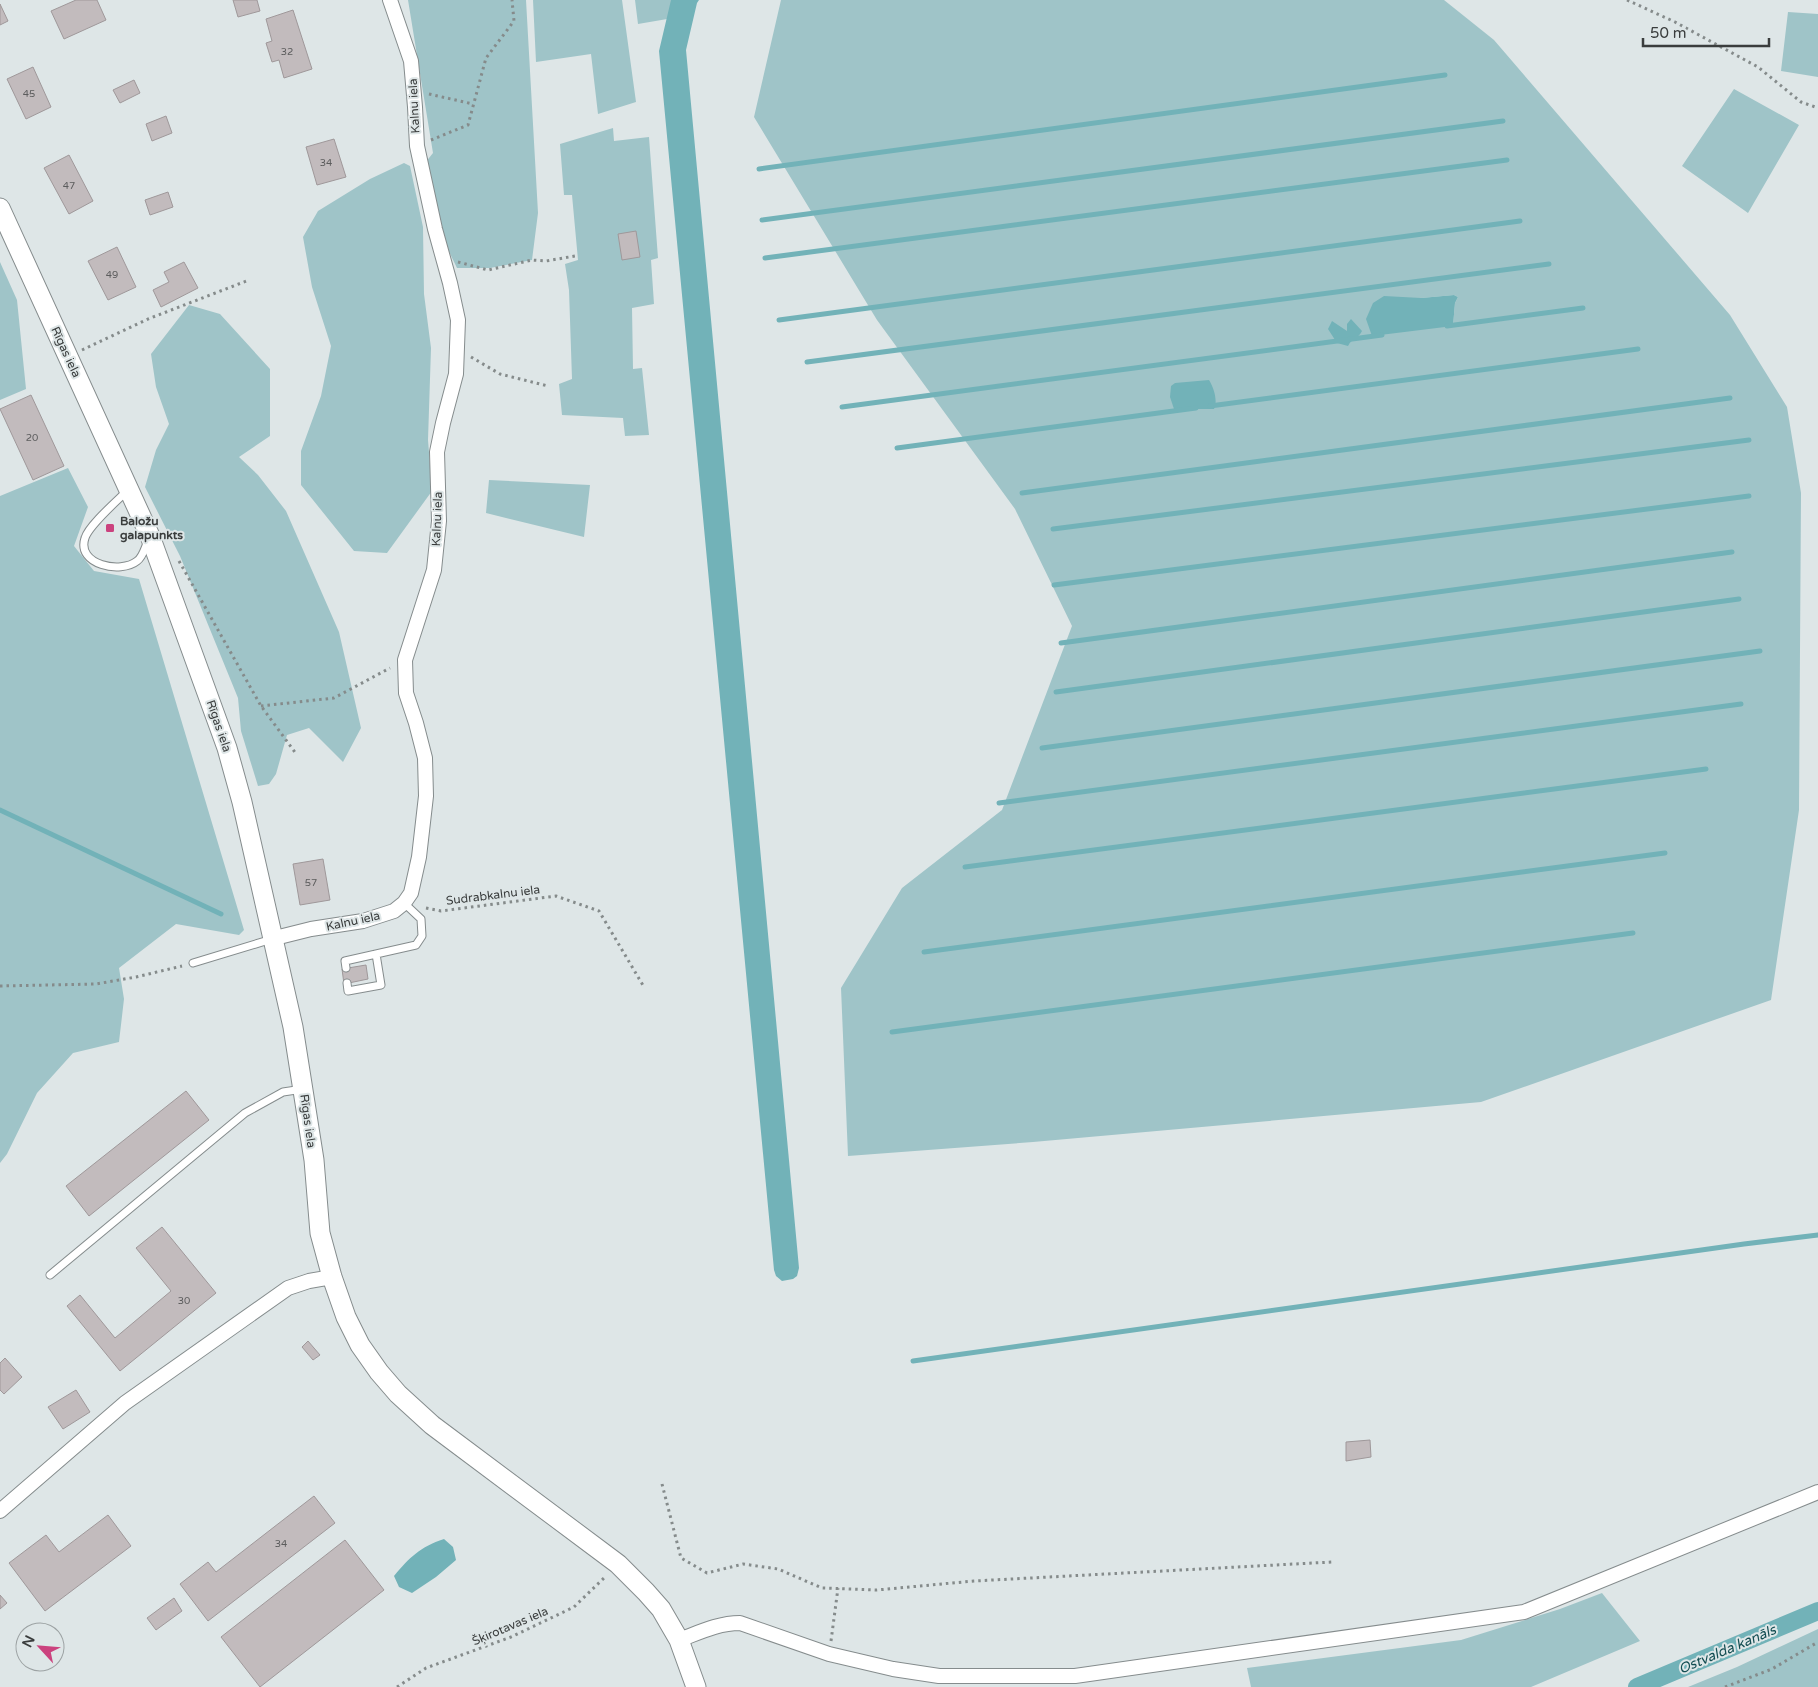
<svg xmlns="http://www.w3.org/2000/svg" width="1818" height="1687" font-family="'Varela Round',sans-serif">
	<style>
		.green { fill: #9fc4c8; fill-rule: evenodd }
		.water { fill: #72b2b8 }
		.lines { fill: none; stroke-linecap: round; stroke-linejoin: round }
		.stream { stroke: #72b2b8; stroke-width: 5 }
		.canal { stroke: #72b2b8; stroke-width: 18 }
		.building { fill: #c2bbbd; stroke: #9f989a }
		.lane-casing { stroke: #858c8d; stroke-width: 9 }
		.street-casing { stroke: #858c8d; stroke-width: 16 }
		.secondary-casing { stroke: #858c8d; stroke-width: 21 }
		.path { stroke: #858b8b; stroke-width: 3; stroke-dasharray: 2.5 4; stroke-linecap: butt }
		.lane { stroke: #fff; stroke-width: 7 }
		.street { stroke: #fff; stroke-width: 14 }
		.secondary { stroke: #fff; stroke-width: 19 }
		.poi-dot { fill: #cb427e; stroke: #dee6e7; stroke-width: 2 }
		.labels { text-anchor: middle; stroke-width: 4; stroke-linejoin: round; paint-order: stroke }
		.number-label { font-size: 10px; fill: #5c5c5d }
		.street-label { font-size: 12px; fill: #3a3d3d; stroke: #dee6e7 }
		.poi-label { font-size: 12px; font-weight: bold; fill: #3a3d3d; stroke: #dee6e7; text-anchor: start }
		.water-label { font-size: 14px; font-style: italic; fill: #134d52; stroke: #dee6e7 }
	</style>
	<rect width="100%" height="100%" fill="#dee6e7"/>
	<!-- green -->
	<path class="green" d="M408,0H526L538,213L532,260L490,268H457L437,227L425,163L433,153Z
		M533,0H622L636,102L598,114L591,54L536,62Z
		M635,0H679L673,18L638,24Z
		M781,0H1444L1494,40L1730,315L1787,407L1801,493L1799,810L1771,1000L1481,1102L1033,1142L848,1156L841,988L902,888L1002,810L1072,626L1015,509L877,320L754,117ZM1454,295L1458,297L1455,303L1453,326L1421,298Z
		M1788,12L1818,14V77L1781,71Z
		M1734,89L1799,125L1748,213L1682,166Z
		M613,128L614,141L649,137L658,258L651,260L654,304L632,308L633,369L642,368L649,435L625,436L623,418L562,415L559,384L572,379L569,290L565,264L578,260L572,195H564L560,144Z
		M404,163L410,166L423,227L424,294L431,348L428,440L432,491L387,553L354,551L301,485V451L321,396L331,346L312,287L303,237L318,211L370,179Z
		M0,262L17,300L26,389L0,400Z
		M189,305L220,314L270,369V436L239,457L258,475L286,511L339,632L361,728L343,762L309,728L287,735L276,774L269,784L258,786L241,731L238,698L180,556L145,487L156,450L169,424L156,387L151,354Z
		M68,468L88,507L74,546L94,571L139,579L244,930L239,935L176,924L119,968L124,999L119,1042L73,1053L37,1093L7,1154L0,1163V496Z
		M489,480L590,485L584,537L486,513Z
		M1602,1593L1640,1641L1531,1687H1251L1247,1668L1461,1640L1560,1609Z
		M1818,1629V1687H1688L1737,1667Z"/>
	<!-- water -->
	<path class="water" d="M671,0H699L697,3L686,50L799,1268L797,1276L793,1279L782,1281L776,1276L774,1270L659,51Z
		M1454,295L1458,297L1455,303L1453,326L1372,336L1366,319L1373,303L1384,296L1421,298Z
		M1351,319L1362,331C1359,338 1352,338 1348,346L1337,343L1328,329L1332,321L1347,331V324Z
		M1209,380C1214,388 1218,401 1214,409H1174L1170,397L1171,386L1175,383Z
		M444,1539L453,1547L456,1560L436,1577L412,1593L399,1587L394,1576C410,1557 420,1547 444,1539Z"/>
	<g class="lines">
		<!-- stream -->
		<path class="stream" d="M759,169L1445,75
			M762,220L1503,121
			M765,258L1507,160
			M779,320L1520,221
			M1447,326L1583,308
			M807,362L1549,264
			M1210,406L1638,349
			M842,407L1382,335
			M897,448L1196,408
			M1022,493L1730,398
			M1053,529L1749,440
			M1054,585L1749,496
			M1061,643L1732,552
			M1056,692L1739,599
			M1042,748L1760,651
			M999,803L1741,704
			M0,810L221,914
			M965,867L1706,769
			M924,952L1665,853
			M892,1032L1633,933
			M913,1361L1744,1244L1818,1235"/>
		<!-- canal -->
		<path class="canal" d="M1637,1687L1818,1611"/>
	</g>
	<!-- building -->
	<path class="building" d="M76,0H97L106,20L64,39L51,11Z
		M233,0H257L260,11L238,17Z
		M0,4L8,21L0,25Z
		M293,10L312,69L284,78L279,60L272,62L266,43L272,41L266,19Z
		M33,67L51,107L26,119L7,79Z
		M134,80L140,93L120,103L113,90Z
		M166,116L172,133L152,141L146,124Z
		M334,139L346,177L317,185L306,147Z
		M69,155L93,201L69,214L44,168Z
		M168,192L173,207L150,215L145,200Z
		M636,231L640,257L622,260L618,234Z
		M117,247L136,287L108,300L88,261Z
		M184,262L198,288L161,307L153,290L169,282L164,272Z
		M31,395L64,466L33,480L0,409Z
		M323,859L330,900L300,905L293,864Z
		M366,965L368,979L344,984L342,969Z
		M186,1091L209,1120L89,1216L66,1186Z
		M162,1227L216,1293L120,1371L67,1306L80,1295L115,1338L171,1291L136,1248Z
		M308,1341L320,1355L313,1360L302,1347Z
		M5,1358L22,1377L4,1394L0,1390V1363Z
		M76,1390L90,1412L63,1429L48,1407Z
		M1370,1440L1371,1457L1346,1461V1442Z
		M314,1496L335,1523L208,1621L180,1584L208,1562L216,1572Z
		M108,1515L131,1546L45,1611L9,1563L46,1535L59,1552Z
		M345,1540L384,1590L260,1687L221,1637Z
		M0,1595L7,1603L0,1609Z
		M174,1598L182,1611L156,1630L147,1618Z"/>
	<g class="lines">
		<!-- lane casing -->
		<g class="lane-casing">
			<path id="lane" d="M128,490C117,501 89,525 85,538C76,565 121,574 137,561C143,557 145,547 148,541
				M193,963L272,939
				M346,968L345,961L416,945L422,936L421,919L404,903
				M347,983L348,991L381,985L376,954
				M50,1275L245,1113L283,1092L303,1089"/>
		</g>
		<!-- street casing -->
		<g class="street-casing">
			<path id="street" d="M275,938L311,929L363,921L394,911L404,903L411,893L419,857L426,796L425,758L416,723L406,693L405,660L434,570L439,521L437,452L443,423L456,374L458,320L450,283L435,229L417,146L415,107L411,61L390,0
				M0,1511L125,1403L288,1288L309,1281L332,1277
				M679,1640C698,1633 718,1623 740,1623L829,1654L893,1669L939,1676H1075L1524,1612L1818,1492"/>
		</g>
		<!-- secondary casing -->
		<g class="secondary-casing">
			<path id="secondary" d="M0,208L150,536L227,748L242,802L293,1027L314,1160L320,1233L332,1277L346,1317L360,1345L379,1372L398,1394L432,1425L618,1564L646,1592L661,1609L679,1640L696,1687"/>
		</g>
		<!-- path -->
		<path class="path" d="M1627,0L1675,22L1758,67L1801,102L1818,108
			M429,94L473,104
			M431,140L468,125L486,58L514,21L512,0
			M458,262L488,270L532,260L546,261L575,256
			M82,350L148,319L249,280
			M471,357L500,374L548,386
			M179,561L261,706L297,755
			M261,706L334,698L390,668
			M426,908L441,911L556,896L599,911L644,987
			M0,986L96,984L136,977L182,966
			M662,1484L681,1558L707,1573L743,1564L778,1569L822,1588L877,1590L974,1581L1332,1562
			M831,1641L838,1588
			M397,1687L426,1668L511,1637L574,1607L606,1576
			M1725,1687L1772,1669L1818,1642"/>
		<!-- lane -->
		<use href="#lane" class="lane"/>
		<!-- street -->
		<use href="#street" class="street"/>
		<!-- secondary -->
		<use href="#secondary" class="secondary"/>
	</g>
	<!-- markers -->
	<rect class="poi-dot" x="105" y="523" width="10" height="10" rx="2.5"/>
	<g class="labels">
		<!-- number labels -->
		<g class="number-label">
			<text x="287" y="55">32</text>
			<text x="29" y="97">45</text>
			<text x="326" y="166">34</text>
			<text x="69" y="189">47</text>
			<text x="112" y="278">49</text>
			<text x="32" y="441">20</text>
			<text x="311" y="886">57</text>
			<text x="184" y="1304">30</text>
			<text x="281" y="1547">34</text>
		</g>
		<!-- street labels -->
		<g class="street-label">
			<text transform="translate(414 106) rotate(-93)" y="4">Kalnu iela</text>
			<text transform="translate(66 352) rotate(65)" y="4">Rīgas iela</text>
			<text transform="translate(437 519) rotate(-88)" y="4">Kalnu iela</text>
			<text transform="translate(219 726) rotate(71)" y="4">Rīgas iela</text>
			<text transform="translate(493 895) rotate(-7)" y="4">Sudrabkalnu iela</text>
			<text transform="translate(353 921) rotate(-12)" y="4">Kalnu iela</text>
			<text transform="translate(308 1121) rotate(82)" y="4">Rīgas iela</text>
			<text transform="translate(510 1626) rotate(-23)" y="4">Šķirotavas iela</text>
		</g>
		<!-- poi labels -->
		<g class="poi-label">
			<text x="120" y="525">Baložu<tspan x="120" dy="14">galapunkts</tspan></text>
		</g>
		<!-- water labels -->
		<g class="water-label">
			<text transform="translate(1727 1649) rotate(-23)" y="5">Ostvalda kanāls</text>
		</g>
	</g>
	<!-- north arrow -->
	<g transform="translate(40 1647) rotate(296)"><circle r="24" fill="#dee6e7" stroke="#9ca2a3"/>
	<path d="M0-4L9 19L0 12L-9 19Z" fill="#cb427e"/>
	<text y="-8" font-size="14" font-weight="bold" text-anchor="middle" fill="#3a3d3d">N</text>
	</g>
	<!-- scale -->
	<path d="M1643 38v8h126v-8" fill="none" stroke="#3a3d3d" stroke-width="2.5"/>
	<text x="1650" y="38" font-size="15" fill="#3a3d3d" stroke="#dee6e7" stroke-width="4" paint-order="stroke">50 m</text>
</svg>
